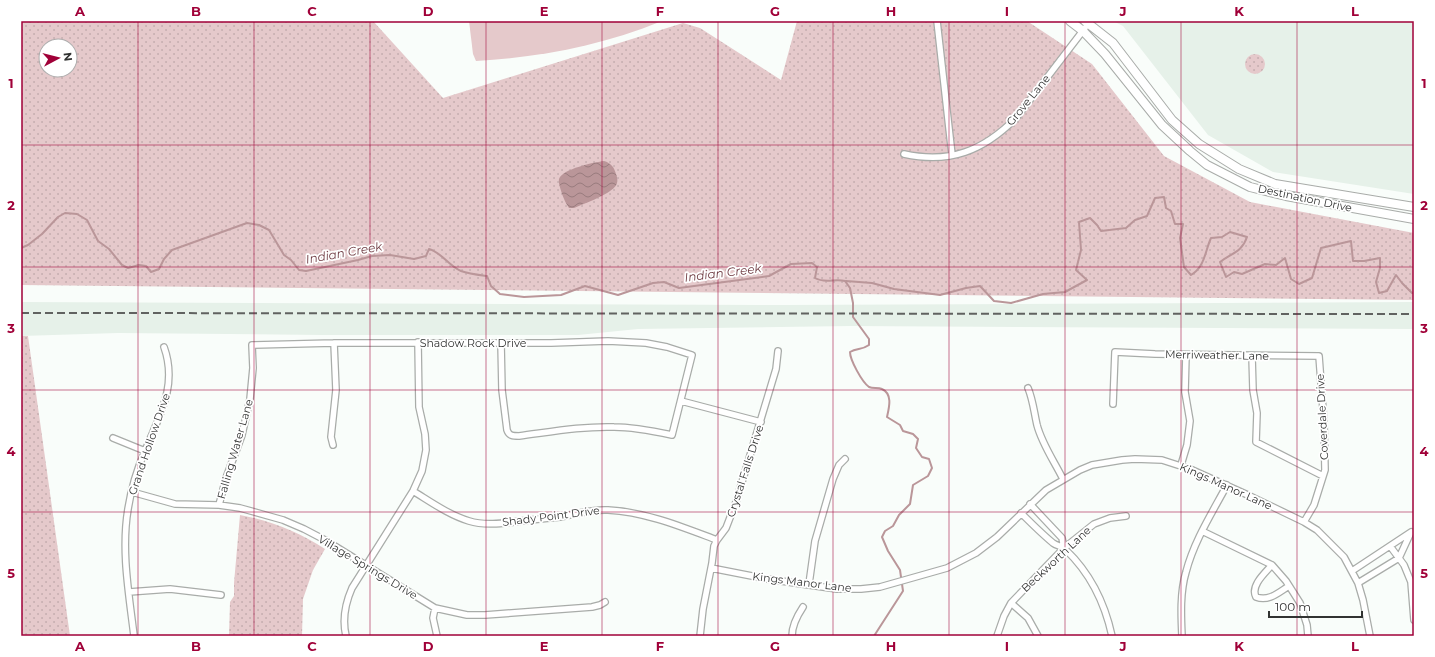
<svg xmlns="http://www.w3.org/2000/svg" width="1435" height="657" font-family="Montserrat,sans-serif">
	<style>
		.built { fill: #e6f1e9 }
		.grass { fill: url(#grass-dots); fill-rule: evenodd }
		.pitch { fill: #e5c9cb }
		.water { fill: url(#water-waves) }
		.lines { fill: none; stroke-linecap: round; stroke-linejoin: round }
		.stream { stroke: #ba9699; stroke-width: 2 }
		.street-casing { stroke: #a9aca9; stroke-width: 8 }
		.secondary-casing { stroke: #a9aca9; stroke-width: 10 }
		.street { stroke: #fff; stroke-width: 5.5 }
		.secondary { stroke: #fff; stroke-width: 8 }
		.rail { stroke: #606260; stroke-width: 2; stroke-dasharray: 8 4; stroke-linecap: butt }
		.grid { fill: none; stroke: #a00038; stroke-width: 1; stroke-opacity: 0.55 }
		.labels { text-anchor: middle; stroke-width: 3.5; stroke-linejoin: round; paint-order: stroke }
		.street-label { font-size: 11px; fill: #323332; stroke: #fff }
		.water-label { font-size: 12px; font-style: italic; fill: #6d3940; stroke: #fff }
		.neatline { fill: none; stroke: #a00038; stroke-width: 1.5 }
		.grid-label { font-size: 13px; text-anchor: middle; font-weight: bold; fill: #a00038 }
	</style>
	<defs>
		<pattern id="grass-dots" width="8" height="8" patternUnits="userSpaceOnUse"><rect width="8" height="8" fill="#e5c9cb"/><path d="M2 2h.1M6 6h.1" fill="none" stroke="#c5adaf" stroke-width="1.8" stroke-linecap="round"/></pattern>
		<pattern id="water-waves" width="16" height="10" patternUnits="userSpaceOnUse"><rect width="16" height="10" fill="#ba9699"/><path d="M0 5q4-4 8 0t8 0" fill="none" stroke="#987b7d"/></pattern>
	</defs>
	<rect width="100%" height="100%" fill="#f9fdfa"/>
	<!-- built -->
	<path class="built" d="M1113,21H1414V194L1273,172L1208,135L1123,26Z
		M21,302L782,305L1414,302V329L851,326L638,329L578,335H323L118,333L21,336Z"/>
	<!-- grass -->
	<path class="grass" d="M21,21H373L443,98L683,23L700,28L781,80L797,21H1027L1092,64L1164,156L1250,202L1414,233V300L21,285ZM46,46H70V70H46Z
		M1245 64a10 10 0 1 1 20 0a10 10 0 1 1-20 0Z
		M21,336H28L70,636H21Z
		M240,515C271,521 299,532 325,549L313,570L303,599L302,636H229L230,602L234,596V583Z"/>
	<!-- pitch -->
	<path class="pitch" d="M469,21H662C600,46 542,57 476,61L473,54Z"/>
	<!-- water -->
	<path class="water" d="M604,161C611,163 614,167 616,174C617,176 618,181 617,183C615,193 583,204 574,208H569C566,204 564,199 562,194C561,190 558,183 559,179C562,169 595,162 604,161Z"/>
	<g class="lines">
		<!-- stream -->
		<path class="stream" d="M21,248L28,245L42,234L58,217L65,213L77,214L87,220L98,241L109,249L122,265L128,268L139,265L146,266L151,272L159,269L164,259L172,250L247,223L259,225L269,230L284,255L291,260L299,270L306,271L358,260L372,256L390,255L414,259L426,256L429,249C441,252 449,266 461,271C469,274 479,275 487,276L491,286L500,294L524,297L561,295L585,286L618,295L653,283L664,282L679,288L769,276L791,264L812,263L817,267L815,278C825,284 835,278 845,281L850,288L853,303V317L869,339V345C862,350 857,348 850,352C850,360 862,382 869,387C873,389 878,387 882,389C893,394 889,408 887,417L900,425L903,431L913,434L918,439L916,448L922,457L929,459L932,468L928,476L913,485L910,504L899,515L893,526L885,531L882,537L888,551L900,570L903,591L874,636
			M846,281L872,283L894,289L940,295L966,288L980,286L994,301L1011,303L1043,294L1065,292L1087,280L1076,270L1081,250L1079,222L1090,218L1097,225L1101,231L1126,228L1135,220L1147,216L1155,198L1164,197L1166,208L1171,211L1175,224H1183L1180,238L1184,267L1191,275C1205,267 1205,251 1211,238L1222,237L1230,232L1247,237C1242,252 1232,253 1220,262L1226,277L1234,272L1242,274L1265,264L1276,265L1285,258L1291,279L1299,284L1312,278L1321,248L1351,241L1353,261H1364L1380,258V268L1376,282L1379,293L1387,291L1396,275L1402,283L1412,293H1414"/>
		<!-- street casing -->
		<g class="street-casing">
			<path id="street" d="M937,21L952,155
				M904,154C950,164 983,151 1016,118L1085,28
				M1252,356L1253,390L1257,413L1256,442L1323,476
				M1028,388C1033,400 1034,412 1037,425C1042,444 1054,461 1063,479
				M681,401L761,422
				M1113,404L1115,352L1155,354L1319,356L1324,423L1325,470L1314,505L1304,522
				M113,438L145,451
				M333,445L331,437L336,390L334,343
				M1181,465L1187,445L1190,421L1185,392L1186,355
				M413,491C431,502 449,515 469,521C488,527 510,522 530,520C540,519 550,518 560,517C576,514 592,509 608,510C646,512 682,527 717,540
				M132,492L175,504L219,505L240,508L283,520L304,529L325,540L435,608L467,615H485L592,607L600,605L605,602
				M1030,504L1062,538L1064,548
				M219,505L226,478L242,435L250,399L253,368L252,345L334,343H551L608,341L646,343L667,347L692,355L672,435C653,431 633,427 614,427C582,426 550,432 519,436C513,436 509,436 507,430L502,390L501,343
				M1021,513C1031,523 1042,534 1053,543C1057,546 1062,546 1066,550C1090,573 1105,604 1112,636
				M1202,531L1272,565L1286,581L1300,603L1307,625L1308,636
				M1390,546L1404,565L1411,582L1414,620
				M1272,565C1265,573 1250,586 1256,597C1269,602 1279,592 1289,586
				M711,568L767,579L837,589H861L880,587L947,568L976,553L997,537L1046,490L1080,470L1092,465L1122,460L1135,459L1162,460L1190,469L1250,496L1304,522L1317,530L1344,557L1358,583L1363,600L1370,636
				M1352,571L1411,532L1399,558L1358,583
				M809,584L815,541L833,479L839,465L845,459
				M129,592L170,589L221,595
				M1011,603L1028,618L1038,636
				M435,608L433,618L437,636
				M134,636C129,594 121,551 128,509C131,490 137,469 145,451C159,416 178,386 164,347
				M346,636C342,619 345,604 352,588L413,491L422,471L426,450L425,434L419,407L418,342
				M700,636L703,609L712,563L714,546L717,540L726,528L736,502L776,369L778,351
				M792,636C792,625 797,616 803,607
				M997,636L1004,616L1011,603L1064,548L1094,524L1110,518L1126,516
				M1182,636C1181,615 1180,592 1186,572C1194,541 1212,513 1227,485"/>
		</g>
		<!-- secondary casing -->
		<g class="secondary-casing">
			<path id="secondary" d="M1070,21L1083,31L1105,54L1162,125L1190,151L1207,165L1250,187L1286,196L1414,219
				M1085,21L1113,43L1172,120L1199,144L1239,169L1275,184L1414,207"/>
		</g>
		<!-- street -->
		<use href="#street" class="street"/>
		<!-- secondary -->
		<use href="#secondary" class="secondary"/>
		<!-- rail -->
		<path class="rail" d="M21,313L1414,314"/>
	</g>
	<!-- grid -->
	<path class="grid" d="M138,21V636M254,21V636M370,21V636M486,21V636M602,21V636M718,21V636M833,21V636M949,21V636M1065,21V636M1181,21V636M1297,21V636M21,145H1414M21,267H1414M21,390H1414M21,512H1414"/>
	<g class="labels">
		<!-- street labels -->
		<g class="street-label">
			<text transform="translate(1028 100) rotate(-51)" y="4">Grove Lane</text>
			<text transform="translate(1305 198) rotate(12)" y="4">Destination Drive</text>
			<text x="473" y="347">Shadow Rock Drive</text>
			<text transform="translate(1217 355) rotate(1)" y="4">Merriweather Lane</text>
			<text transform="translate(1322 417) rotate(-93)" y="4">Coverdale Drive</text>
			<text transform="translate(149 444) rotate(-71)" y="4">Grand Hollow Drive</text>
			<text transform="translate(235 449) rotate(-74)" y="4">Falling Water Lane</text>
			<text transform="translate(745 471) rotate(-72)" y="4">Crystal Falls Drive</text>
			<text transform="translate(1226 486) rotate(24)" y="4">Kings Manor Lane</text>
			<text transform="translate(551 516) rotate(-7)" y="4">Shady Point Drive</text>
			<text transform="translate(1056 559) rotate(-43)" y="4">Beckworth Lane</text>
			<text transform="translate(368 567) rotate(31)" y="4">Village Springs Drive</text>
			<text transform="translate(802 582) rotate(7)" y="4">Kings Manor Lane</text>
		</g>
		<!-- water labels -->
		<g class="water-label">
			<text transform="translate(344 253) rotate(-10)" y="4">Indian Creek</text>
			<text transform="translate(723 273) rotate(-7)" y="4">Indian Creek</text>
		</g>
	</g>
	<!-- border -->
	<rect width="1435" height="657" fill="none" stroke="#ffffff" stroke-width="44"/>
	<!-- north arrow -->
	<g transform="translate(58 58) rotate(83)"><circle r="19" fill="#ffffff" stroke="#adadad"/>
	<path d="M0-3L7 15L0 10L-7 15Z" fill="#a00038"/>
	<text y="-6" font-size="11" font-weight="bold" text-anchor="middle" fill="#323332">N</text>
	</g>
	<!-- scale -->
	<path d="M1269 611v6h93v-6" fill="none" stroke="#323332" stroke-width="2"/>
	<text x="1275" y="611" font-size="12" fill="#323332" stroke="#ffffff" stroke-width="3" paint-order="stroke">100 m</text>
	<rect x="22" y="22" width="1391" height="613" class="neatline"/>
	<g class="grid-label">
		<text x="80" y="16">A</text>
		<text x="196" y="16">B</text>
		<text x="312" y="16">C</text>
		<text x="428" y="16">D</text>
		<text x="544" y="16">E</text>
		<text x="660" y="16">F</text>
		<text x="775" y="16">G</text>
		<text x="891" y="16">H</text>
		<text x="1007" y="16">I</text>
		<text x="1123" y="16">J</text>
		<text x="1239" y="16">K</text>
		<text x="1355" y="16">L</text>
		<text x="11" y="88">1</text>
		<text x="1424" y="88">1</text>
		<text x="11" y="210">2</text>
		<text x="1424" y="210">2</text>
		<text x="11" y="333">3</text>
		<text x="1424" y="333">3</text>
		<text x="11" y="456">4</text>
		<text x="1424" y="456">4</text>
		<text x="11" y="578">5</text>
		<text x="1424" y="578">5</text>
		<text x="80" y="651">A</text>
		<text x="196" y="651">B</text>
		<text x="312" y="651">C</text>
		<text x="428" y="651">D</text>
		<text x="544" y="651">E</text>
		<text x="660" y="651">F</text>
		<text x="775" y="651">G</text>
		<text x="891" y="651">H</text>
		<text x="1007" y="651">I</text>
		<text x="1123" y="651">J</text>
		<text x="1239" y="651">K</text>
		<text x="1355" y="651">L</text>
	</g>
</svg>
